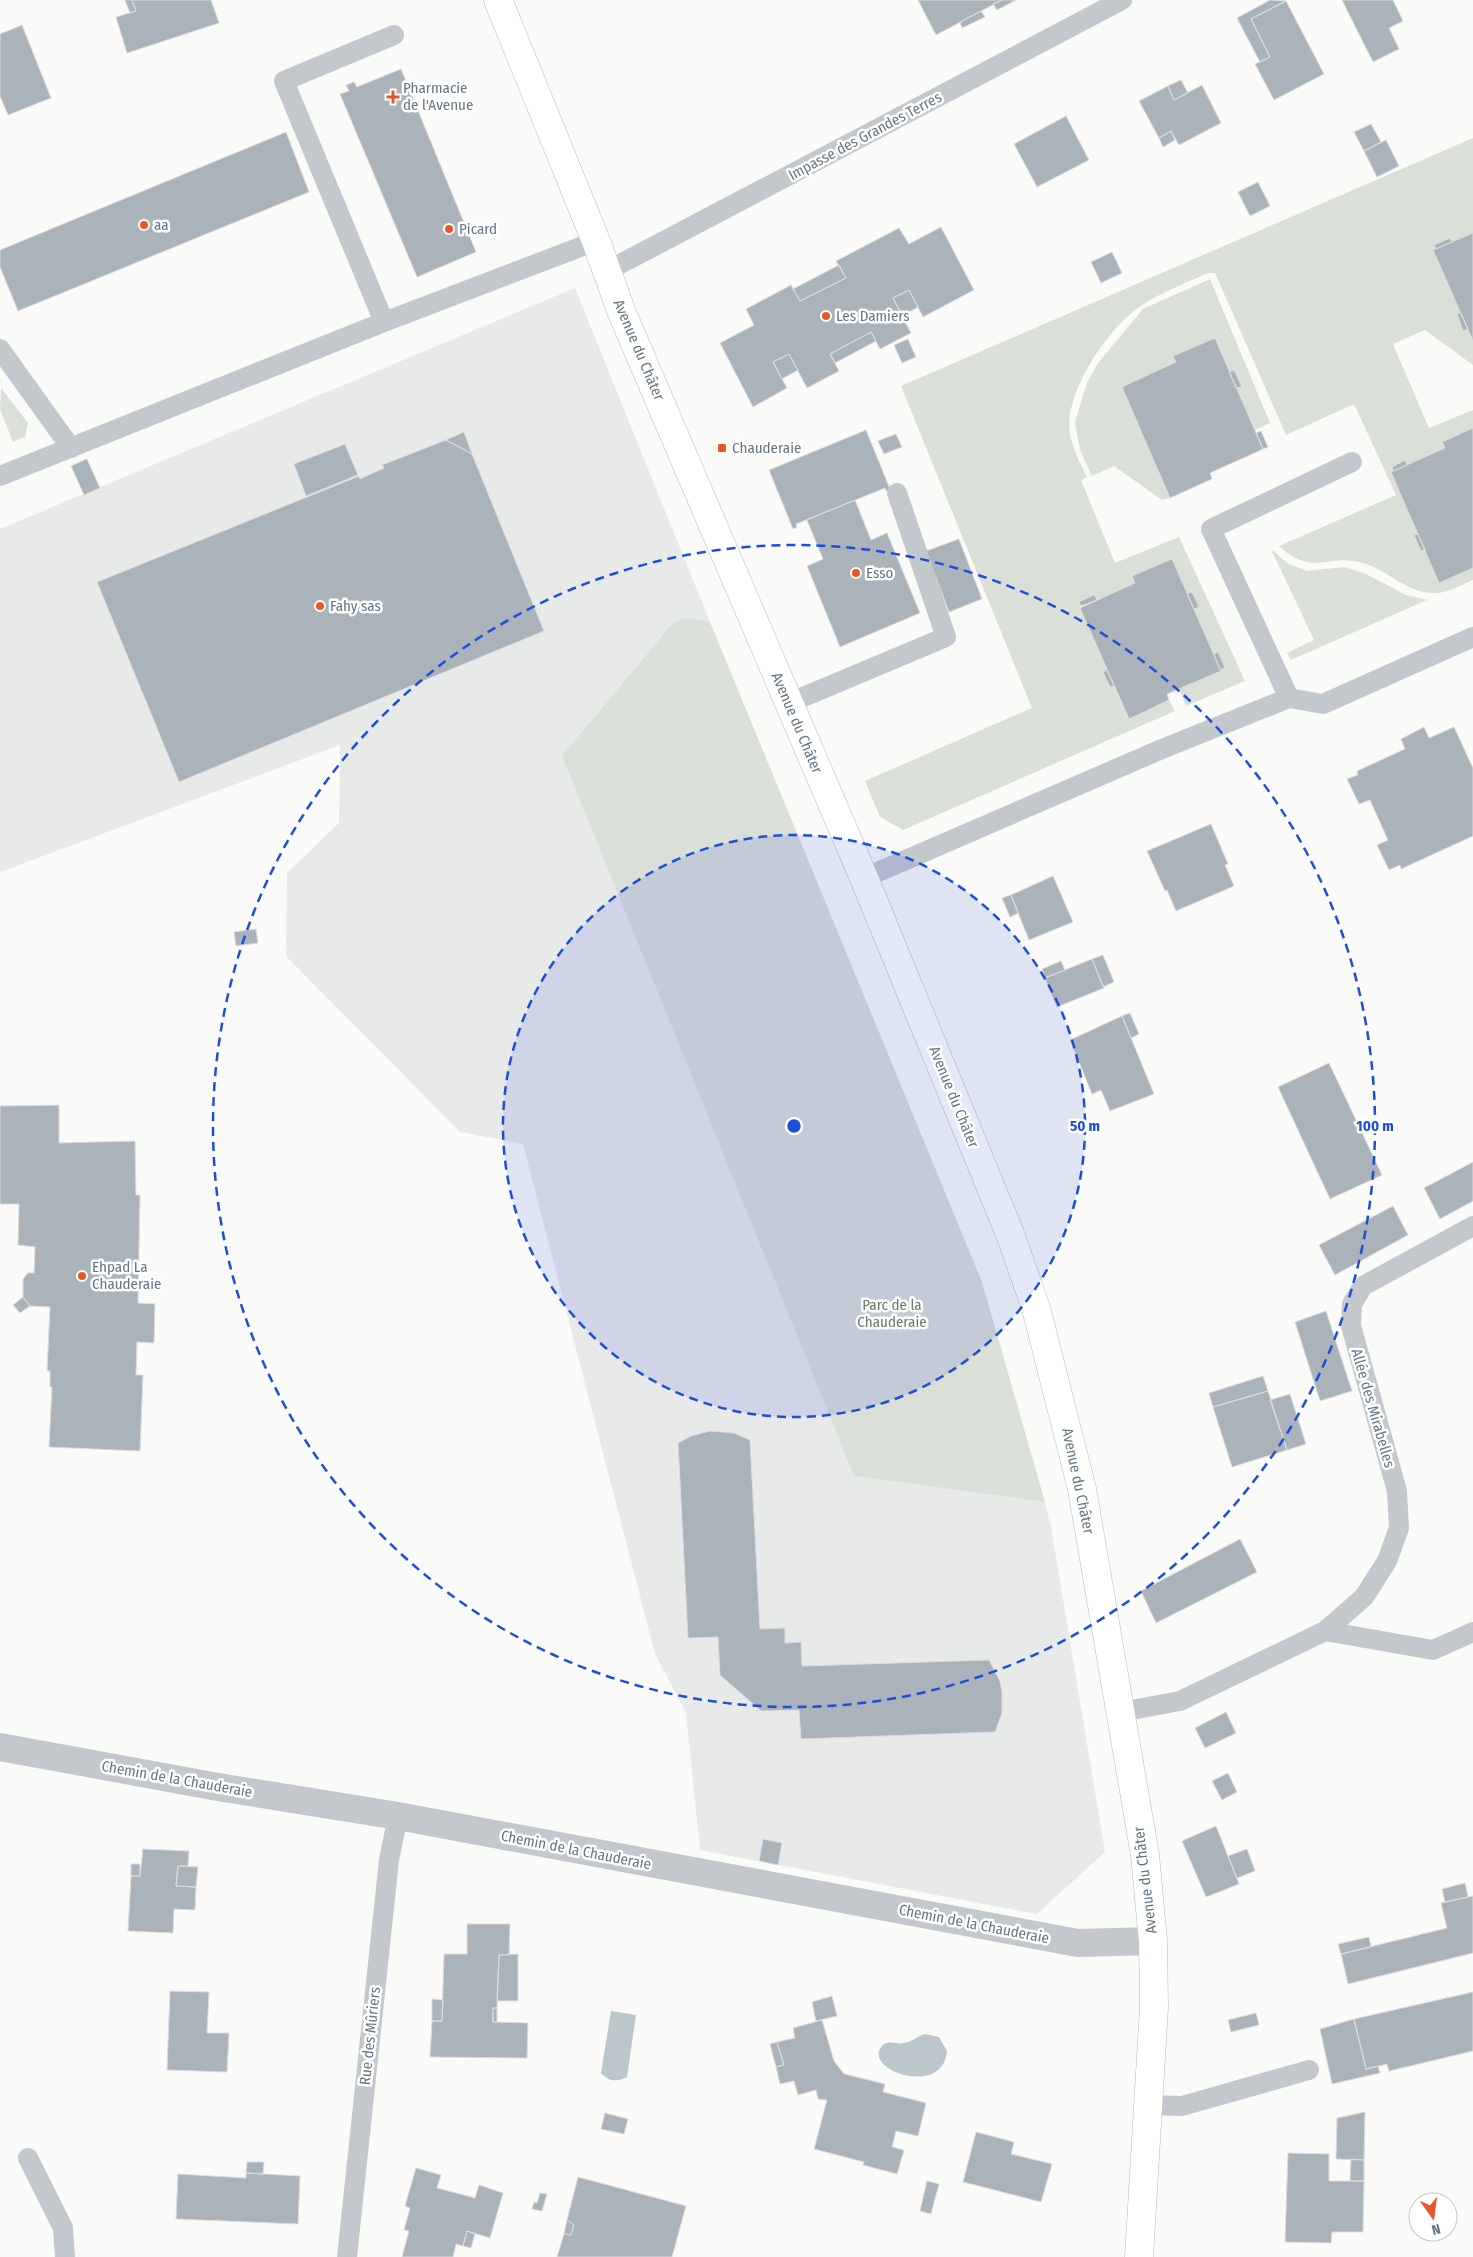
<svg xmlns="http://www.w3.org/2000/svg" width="1473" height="2257" font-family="'Fira Sans Condensed',sans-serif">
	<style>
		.built { fill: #e8e9e9 }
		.green { fill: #dadfd7 }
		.water { fill: #bbc7cb }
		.building { fill: #aab3b9; stroke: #dcdcda }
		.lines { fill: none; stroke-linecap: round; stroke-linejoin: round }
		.primary-casing { stroke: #b5babe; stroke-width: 29 }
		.lane { stroke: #c3c8cc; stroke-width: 20 }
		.street { stroke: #c3c8cc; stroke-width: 28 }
		.primary { stroke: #fff; stroke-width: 28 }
		.ring { fill: none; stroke: #1d4ed8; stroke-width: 2.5; stroke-dasharray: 9 6 }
		.poi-dot { fill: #e4572e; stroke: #fff; stroke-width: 2 }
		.labels { text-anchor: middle; stroke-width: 5; stroke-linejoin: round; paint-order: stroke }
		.poi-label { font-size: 15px; fill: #657683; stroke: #fff; text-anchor: start }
		.street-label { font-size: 15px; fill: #657683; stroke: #fff }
		.park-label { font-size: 15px; fill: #687a64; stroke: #fff }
		.centre { fill: #1d4ed8; stroke: #fff; stroke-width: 2.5 }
		.ring-label { font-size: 15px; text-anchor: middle; font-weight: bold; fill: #1d4ed8; stroke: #fff; stroke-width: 5; stroke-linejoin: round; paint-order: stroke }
	</style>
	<rect width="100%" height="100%" fill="#fafaf8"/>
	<!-- built -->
	<path class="built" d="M575,288L710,622L687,618L854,1476L1045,1502L1051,1527L1105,1852L1037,1914L700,1850L686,1713L655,1654L523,1144L460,1132L286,956L287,873L339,823L340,745L0,872V529Z"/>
	<!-- green -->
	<path class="green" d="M1473,138V233L1452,242L1435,245L1436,249L1433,251L1461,313L1457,315L1463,330L1468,329L1473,341V365L1425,330L1393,344L1429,428L1473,410V428L1445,448L1407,465L1405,461L1392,466L1394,471L1391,472L1418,534L1415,535L1421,551L1425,549L1440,582L1473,568V580C1461,585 1446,594 1433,593C1408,593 1388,571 1366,564C1328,551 1316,579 1279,546L1396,495L1354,404L1286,435L1215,273H1208C1186,283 1162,292 1142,305C1109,326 1063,394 1070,434C1073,450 1080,463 1087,477L1081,480L1115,563L1179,537L1245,681L1186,706L1179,689L1225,668L1218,652L1214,654L1194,609L1198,607L1192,592L1187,594L1132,577L1135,583L1097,600L1094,595L1080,602V608L1107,670L1103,672L1109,687L1114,686L1128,718L1169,700L1175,711L903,830L880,817L865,781L1032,708L901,386Z
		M1210,279L1270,423L1255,430L1236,388L1241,386L1234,370L1229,372L1215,338L1174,356L1176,362L1122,387L1170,498L1162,500L1114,466L1092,476L1080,450L1075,422L1087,383L1098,363L1143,309Z
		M1,388L28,423L25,437L13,442L0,409Z
		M1271,549L1287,563L1307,571L1344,567L1364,573L1406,595L1427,600L1291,660L1287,653L1314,640Z
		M686,618L710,622L982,1282L1045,1502L854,1476L562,756L674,622Z"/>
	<!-- water -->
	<path class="water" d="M611,2011L636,2015L627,2077C617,2082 609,2082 601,2073Z
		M925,2034L939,2037L947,2051C943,2099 861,2069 882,2046C888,2039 897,2045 904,2043C911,2042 918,2036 925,2034Z"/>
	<!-- building -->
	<path class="building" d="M125,0H132L136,11L130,13Z
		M132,0H211L219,23L127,53L116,17L136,11Z
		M918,0H1002L936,35Z
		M1002,0H1016L997,10L993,4Z
		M1270,0L1286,1L1251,19L1270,57L1260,62L1237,18Z
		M1342,0H1393L1403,21L1389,28L1399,49L1373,62Z
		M1286,1L1324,74L1274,100L1255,64L1270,57L1251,19Z
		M981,11L985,17L962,28L960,22Z
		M22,25L51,98L8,115L0,96V34Z
		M401,69L476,252L417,277L340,94L349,91L346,85L354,82L357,87Z
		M1181,80L1188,93L1174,100L1168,86Z
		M1202,85L1221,123L1179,145L1171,131L1159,138L1139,101L1168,86L1174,100Z
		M1066,116L1089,160L1037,187L1014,144Z
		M1371,124L1381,142L1364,151L1354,132Z
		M1171,131L1175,140L1163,147L1159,138Z
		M286,132L309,192L18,311L0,267V250Z
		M1386,140L1399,166L1377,177L1364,151Z
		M1258,182L1270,206L1250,216L1238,192Z
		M941,227L974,290L923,317L909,290L893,298L911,333L880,349L871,332L830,354L839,371L807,388L789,354L773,362L787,388L753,407L720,343L754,325L746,309L791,285L800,301L846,278L836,261L899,228L909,244Z
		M1473,233V341L1433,250Z
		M1450,238L1452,242L1436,249L1434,245Z
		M1112,252L1122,273L1101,283L1091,262Z
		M839,265L846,278L800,301L793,289Z
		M909,290L918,307L902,316L893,298Z
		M1461,313L1468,329L1463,331L1457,314Z
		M871,332L876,341L835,363L830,354Z
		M1215,338L1263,449L1210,473L1212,479L1170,498L1122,387L1176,362L1173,356Z
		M908,339L916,357L902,363L894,345Z
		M789,354L798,370L782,379L773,362Z
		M1234,370L1242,387L1236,388L1229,372Z
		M1473,428V568L1439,583L1391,472L1445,448L1442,442Z
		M866,430L890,489L886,491L885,488L796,524L797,527L793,529L769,470Z
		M1261,431L1268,447L1263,449L1256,433Z
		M464,432L472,454L446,440Z
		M896,434L902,447L884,454L878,441Z
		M446,440L472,454L544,631L179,782L97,582L359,476L360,479L384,468L382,465Z
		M345,444L358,475L306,496L294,464Z
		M87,459L100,488L84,495L71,466Z
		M1405,460L1407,465L1394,471L1392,467Z
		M855,500L871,540L887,533L920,613L840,647L807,566L823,559L807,520Z
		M1418,534L1425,549L1421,551L1414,535Z
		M959,539L982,599L949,612L926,551Z
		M1172,559L1221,671L1167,694L1169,700L1129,719L1080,608L1135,583L1132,576Z
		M1192,592L1199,607L1194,609L1187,594Z
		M1094,595L1097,600L1081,606L1079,602Z
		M1218,652L1225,668L1220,670L1214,654Z
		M1107,670L1114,686L1110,687L1103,672Z
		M1424,727L1429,738L1454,727L1473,768V836L1401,869L1400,865L1389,870L1377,845L1388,840L1370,800L1359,804L1347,779L1358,775L1357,771L1405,749L1401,739Z
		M1211,824L1228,864L1225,865L1234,886L1176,911L1167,890L1165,891L1147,851Z
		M1053,876L1073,922L1029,940L1011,895Z
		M1011,895L1018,913L1010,917L1002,898Z
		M256,929L258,943L236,946L234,932Z
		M1103,955L1114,982L1103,987L1092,959Z
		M1092,959L1104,988L1057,1007L1045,978Z
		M1061,961L1065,970L1045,978L1042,969Z
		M1130,1013L1139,1034L1131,1038L1122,1016Z
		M1122,1016L1154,1094L1110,1111L1101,1090L1092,1094L1070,1040Z
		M1329,1063L1382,1175L1330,1199L1278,1087Z
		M59,1105V1143L135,1141L136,1195H140L138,1303L155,1304L154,1343L137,1342L136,1375H143L140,1451L49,1447L52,1387H50V1371H47L50,1307L30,1306L23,1297V1279L28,1273H34L35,1247L18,1245L19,1204H0V1106Z
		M1473,1162V1201L1440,1219L1424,1188Z
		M1393,1206L1408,1235L1335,1275L1319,1245Z
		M23,1297L30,1306L20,1313L13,1305Z
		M1326,1311L1352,1391L1320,1401L1295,1322Z
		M1263,1376L1268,1391L1213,1407L1209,1393Z
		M1268,1391L1287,1450L1232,1467L1213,1407Z
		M1290,1394L1306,1444L1287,1450L1270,1400Z
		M710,1431L734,1433L750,1440L760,1629L785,1628V1643L801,1642L802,1666L989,1660L1000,1681L1002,1692V1713L995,1732L801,1739L799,1710L761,1711L720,1675L718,1637L688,1638L678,1443L691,1436Z
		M1240,1539L1257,1572L1156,1623L1141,1591Z
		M1226,1712L1236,1733L1205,1748L1195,1728Z
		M1228,1773L1237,1792L1222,1800L1212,1781Z
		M1216,1826L1239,1884L1206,1897L1182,1841Z
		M763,1839L782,1843L778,1865L759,1861Z
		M143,1849L189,1851L188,1866H178L176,1886L196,1887L195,1910L174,1909L173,1933L128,1931L131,1876H140Z
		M1247,1849L1255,1871L1237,1878L1228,1856Z
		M131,1864H140V1876H131Z
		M178,1866L198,1867L196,1887L176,1886Z
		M1465,1883L1468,1897L1445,1902L1442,1889Z
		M1473,1896V1953L1348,1984L1341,1954L1447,1928L1441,1903Z
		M467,1924H510L509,1955H499L497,2008H493V2022L528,2023L527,2058L430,2057L432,2021H442L444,1954H467Z
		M1369,1937L1371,1947L1341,1954L1338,1944Z
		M518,1954V2001H497L499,1955Z
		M170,1991L209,1992L207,2033H229L227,2072L167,2070Z
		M1473,1992V2051L1389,2071L1387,2064L1366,2069L1354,2019Z
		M832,1996L837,2016L816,2021L812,2002Z
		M432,1999L443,2000L442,2021H432Z
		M493,2008H497V2023L493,2022Z
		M1256,2013L1259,2025L1231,2032L1228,2020Z
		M1354,2019L1366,2069L1378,2066L1380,2073L1332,2084L1320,2029Z
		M822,2020L834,2061L844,2074L885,2084L883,2092L926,2103L918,2136L896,2131L892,2147L904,2150L897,2174L863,2165L864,2162L814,2149L827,2100L818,2099L816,2090L798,2095L794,2081L780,2084L776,2067L784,2065L777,2042L795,2038L793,2028Z
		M777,2042L784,2065L776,2067L770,2044Z
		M1365,2112L1364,2160L1336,2159L1337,2118Z
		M605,2113L628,2119L624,2134L601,2129Z
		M976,2132L1014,2142L1011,2154L1052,2164L1041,2202L963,2182Z
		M1288,2153L1329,2154V2181H1364L1363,2232H1332L1331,2243L1285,2242Z
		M1351,2159L1364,2160V2181H1350Z
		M247,2162H264L263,2174L246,2173Z
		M416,2168L441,2175L437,2188L475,2198L479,2185L503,2193L490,2238L467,2231L463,2246L456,2244L453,2257H402L409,2231L404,2230L410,2208L405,2206Z
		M246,2173L300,2176L298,2224L176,2219L178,2174L246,2178Z
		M578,2177L686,2206L672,2257H557L564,2234L571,2235L574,2225L567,2220Z
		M927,2181L939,2184L931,2214L920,2211Z
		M540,2193L547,2194L542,2211L532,2209L534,2202L537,2203Z
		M567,2220L574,2225L571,2235L564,2234Z
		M467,2231L475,2234L471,2248L463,2246Z"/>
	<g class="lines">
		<!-- primary casing -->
		<g class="primary-casing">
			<path id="primary" d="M498,0L596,241L622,313L864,878L1010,1234L1036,1308L1082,1489L1145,1855L1153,1941L1154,2007L1139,2257"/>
		</g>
		<!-- lane -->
		<path class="lane" d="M607,271L1122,0
			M384,322L284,81L394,35
			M0,349L71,448
			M0,476L384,322L596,241
			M1289,698L1211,529L1352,462
			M789,703L946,637L897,493
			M864,878L1162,749L1289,698L1323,704L1473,637
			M1325,1631L1364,1597L1387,1561L1399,1528L1397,1491L1351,1326L1352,1304L1363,1286L1473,1226
			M1120,1712L1180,1701L1325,1631L1433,1650L1473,1632
			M1149,2105L1182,2106L1309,2070
			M28,2158L63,2228L65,2257
			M347,2257L389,1860L398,1816"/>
		<!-- street -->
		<path class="street" d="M0,1747L218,1787L398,1816L1078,1943L1153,1941"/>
		<!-- primary -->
		<use href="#primary" class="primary"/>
	</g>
	<!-- distance rings -->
	<circle cx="794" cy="1126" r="291" fill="#1d4ed8" fill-opacity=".12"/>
	<g class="ring">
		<circle cx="794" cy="1126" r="291"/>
		<circle cx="794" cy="1126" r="581"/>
	</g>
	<!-- markers -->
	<g class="poi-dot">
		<path d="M390.5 89.5h5v5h5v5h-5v5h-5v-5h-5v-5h5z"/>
		<circle cx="144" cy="225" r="5"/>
		<circle cx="449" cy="229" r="5"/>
		<circle cx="826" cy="316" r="5"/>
		<rect x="717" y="443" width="10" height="10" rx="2.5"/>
		<circle cx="856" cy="573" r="5"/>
		<circle cx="320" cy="606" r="5"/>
		<circle cx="82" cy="1276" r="5"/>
	</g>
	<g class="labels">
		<!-- poi labels -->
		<g class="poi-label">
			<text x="403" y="93">Pharmacie<tspan x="403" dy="17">de l'Avenue</tspan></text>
			<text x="154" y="230">aa</text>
			<text x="459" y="234">Picard</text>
			<text x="836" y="321">Les Damiers</text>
			<text x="732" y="453">Chauderaie</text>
			<text x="866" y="578">Esso</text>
			<text x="330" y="611">Fahy sas</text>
			<text x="92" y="1272">Ehpad La<tspan x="92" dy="17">Chauderaie</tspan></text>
		</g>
		<!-- street labels -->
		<g class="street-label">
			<text transform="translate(865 136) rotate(-28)" y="5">Impasse des Grandes Terres</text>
			<text transform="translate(639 350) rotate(67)" y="5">Avenue du Châter</text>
			<text transform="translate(797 723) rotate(67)" y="5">Avenue du Châter</text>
			<text transform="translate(954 1097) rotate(68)" y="5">Avenue du Châter</text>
			<text transform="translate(1373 1408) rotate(74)" y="5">Allée des Mirabelles</text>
			<text transform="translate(1078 1481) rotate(78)" y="5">Avenue du Châter</text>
			<text transform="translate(177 1779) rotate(10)" y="5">Chemin de la Chauderaie</text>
			<text transform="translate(576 1850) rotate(11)" y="5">Chemin de la Chauderaie</text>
			<text transform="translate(1145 1880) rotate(-97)" y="5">Avenue du Châter</text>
			<text transform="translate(974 1924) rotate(11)" y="5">Chemin de la Chauderaie</text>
			<text transform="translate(370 2036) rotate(-84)" y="5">Rue des Mûriers</text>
		</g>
		<!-- park labels -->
		<g class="park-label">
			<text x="892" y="1310">Parc de la<tspan x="892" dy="17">Chauderaie</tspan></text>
		</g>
	</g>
	<circle cx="794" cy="1126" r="8" class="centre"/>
	<g class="ring-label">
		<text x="1085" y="1131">50 m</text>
		<text x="1375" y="1131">100 m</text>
	</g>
	<!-- north arrow -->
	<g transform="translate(1433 2217) rotate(166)"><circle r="24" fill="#ffffff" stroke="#c1c8cd"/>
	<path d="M0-4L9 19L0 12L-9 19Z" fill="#e4572e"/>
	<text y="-8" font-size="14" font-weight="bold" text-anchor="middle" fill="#657683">N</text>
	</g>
</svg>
